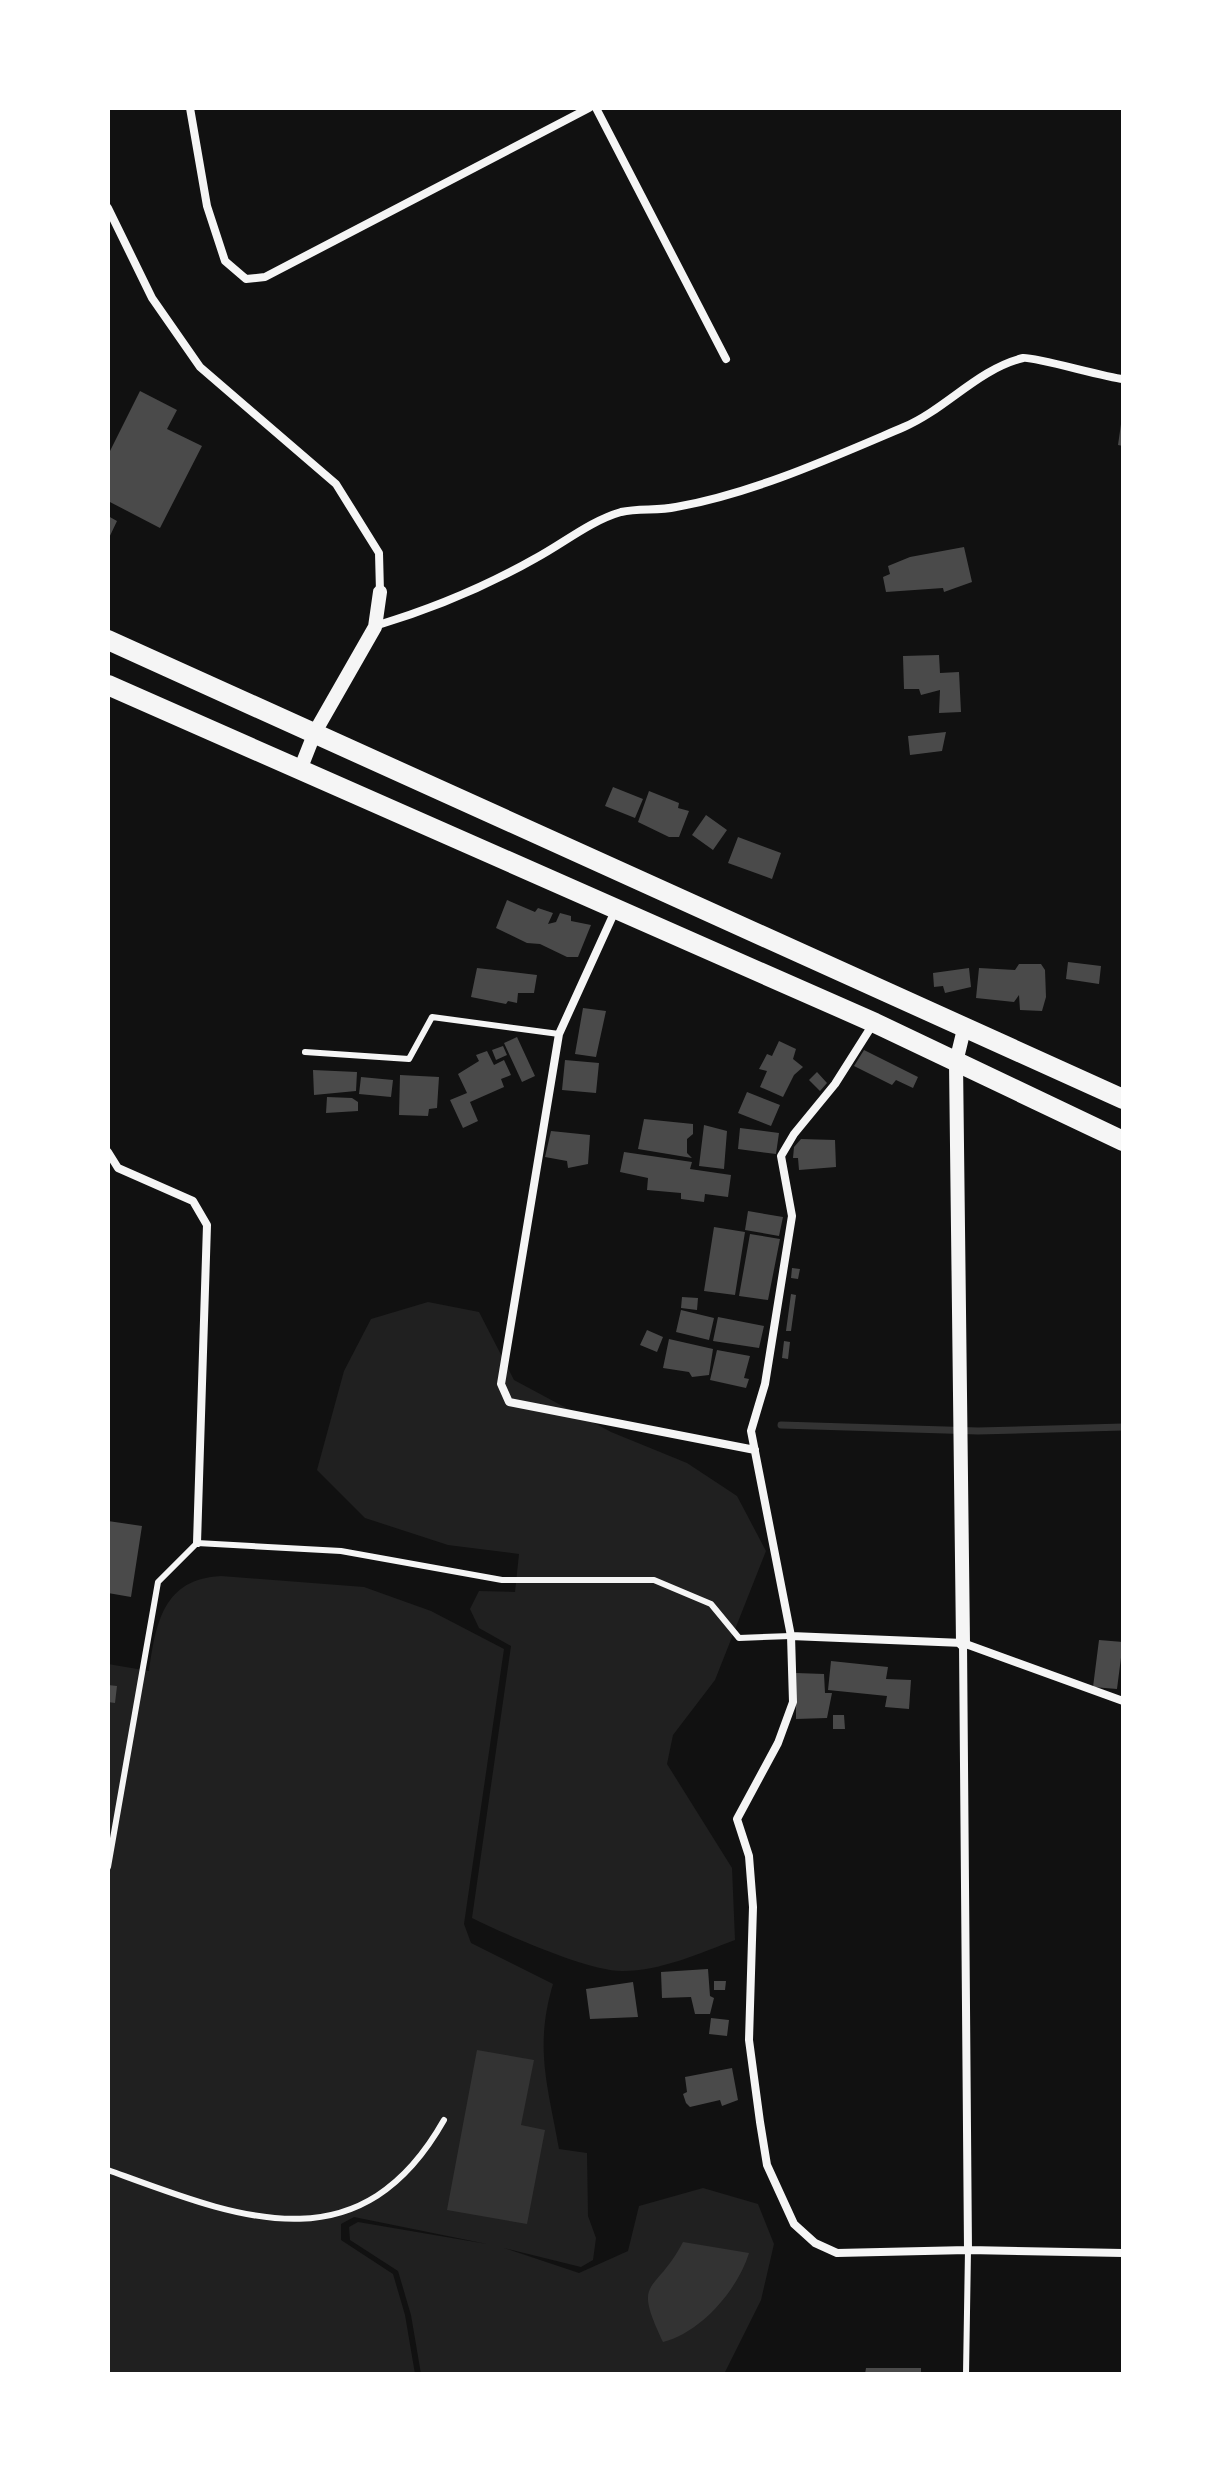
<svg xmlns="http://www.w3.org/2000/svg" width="1231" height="2482" font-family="Arial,sans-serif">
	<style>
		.green { fill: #202020 }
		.water { fill: #333 }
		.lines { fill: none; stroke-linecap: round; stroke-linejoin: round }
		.stream { stroke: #333; stroke-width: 7 }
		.building { fill: #4a4a4a }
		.service { stroke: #f5f5f5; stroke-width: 6 }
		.minor { stroke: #f5f5f5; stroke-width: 8 }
		.tertiary { stroke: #f5f5f5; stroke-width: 14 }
		.primary { stroke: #f5f5f5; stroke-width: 20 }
	</style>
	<rect width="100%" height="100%" fill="#111"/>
	<!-- green -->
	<path class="green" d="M428,1302L479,1312L514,1380L611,1432L687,1463L737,1496L766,1551L715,1680L673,1735L667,1764L732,1868L735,1940C700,1953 661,1971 623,1971C590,1972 504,1934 472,1918L511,1646L479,1628L470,1609L479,1591L515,1592L519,1554L448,1545L365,1518L317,1470L344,1371L371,1319Z
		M221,1576L364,1587L431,1611L504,1649L464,1924L471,1943L553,1984C534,2048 548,2086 559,2149L587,2153L588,2216L596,2238L593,2260L581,2267L504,2248L579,2273L628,2251L639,2206L703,2188L758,2204L774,2244L761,2300L724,2374H421L411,2315L398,2271L350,2240L349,2227L358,2222L487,2244L354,2217L341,2224V2240L393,2274L405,2315L415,2374H108V1664L149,1671C156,1623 163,1579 221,1576Z"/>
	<!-- water -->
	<path class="water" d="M477,2050L534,2060L521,2125L545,2130L527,2224L447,2210Z
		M683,2242L749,2253C738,2289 702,2332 663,2342C632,2276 654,2297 683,2242Z"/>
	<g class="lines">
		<!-- stream -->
		<path class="stream" d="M781,1425L978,1431L1123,1427"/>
	</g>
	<!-- building -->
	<path class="building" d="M140,391L177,410L167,429L202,446L160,528L108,501V455Z
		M1121,424H1123V446L1118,445Z
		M108,516L117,521L108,540Z
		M964,547L972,582L944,592L943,588L886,592L883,577L890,574L888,566L910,557Z
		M939,655L940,673L959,672L961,712L939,713L940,690L921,695L919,689H904L903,656Z
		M946,732L942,751L910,755L908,736Z
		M613,787L643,799L635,818L605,806Z
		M649,791L679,803L678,808L689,811L679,837H669L638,822Z
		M706,815L727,830L713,850L692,835Z
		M738,837L781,853L772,879L728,863Z
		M507,900L535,912L538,908L553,913L548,924L556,922L560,913L571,916V921L591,925L578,957H567L540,944L527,943L496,928Z
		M1068,962L1101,966L1099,984L1066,979Z
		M1019,964H1041L1045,970L1046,997L1042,1011L1020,1010L1019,995L1014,1002L976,998L979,968L1015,970Z
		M477,968L537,975L534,993H518L517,1003L508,1001L506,1004L471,997Z
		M969,968L971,987L945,993L943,986L934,987L933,973Z
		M583,1008L606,1011L596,1057L575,1054Z
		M517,1037L535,1076L522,1082L504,1043Z
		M779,1041L796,1049L793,1059L803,1067L794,1075L783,1097L760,1087L767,1071L759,1069L767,1054L772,1056Z
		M503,1046L507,1055L496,1060L492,1050Z
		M864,1050L918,1077L913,1088L896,1080L892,1085L854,1066Z
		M487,1051L494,1065L504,1060L511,1075L501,1079L504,1087L470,1102L478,1121L463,1128L450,1100L467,1093L458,1074L479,1061L476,1055Z
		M565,1060L599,1063L596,1093L562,1090Z
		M313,1070L357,1072L356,1091L314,1095Z
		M817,1072L827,1083L820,1091L809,1080Z
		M400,1075L439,1077L437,1108L429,1109L428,1116L399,1115Z
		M361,1077L393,1080L391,1097L359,1094Z
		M747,1092L780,1105L771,1126L738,1113Z
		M327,1097L352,1098L358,1102V1111L326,1113Z
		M644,1119L693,1124V1134L687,1139V1153L692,1158L638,1149Z
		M704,1125L727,1131L724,1169L699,1166Z
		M740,1128L779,1133L776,1154L738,1149Z
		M551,1131L590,1135L588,1164L568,1168L567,1161L545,1157Z
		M801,1139L835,1140L836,1167L799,1170L798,1158H793L794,1147Z
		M624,1152L692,1162L690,1169L731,1175L728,1197L705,1194L704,1202L681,1199V1193L647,1190L648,1178L620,1172Z
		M748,1211L783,1217L779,1236L745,1230Z
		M714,1227L745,1232L735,1295L704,1291Z
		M750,1234L780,1239L768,1300L739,1296Z
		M792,1268L800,1269L798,1279L791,1278Z
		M791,1294L796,1295L791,1331H786Z
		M682,1297L698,1298L697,1310L681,1308Z
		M681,1310L714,1318L709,1340L676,1332Z
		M718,1317L764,1326L759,1348L713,1341Z
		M647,1330L663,1337L657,1352L640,1345Z
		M669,1339L713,1349L709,1375L692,1377L689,1372L663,1368Z
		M784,1341L790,1342L788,1359L782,1358Z
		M717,1350L750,1356L744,1378L749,1379L746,1388L710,1380Z
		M108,1521L142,1526L131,1597L108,1593Z
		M1099,1640L1123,1642L1117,1689L1093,1687Z
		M831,1661L888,1667L886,1679L911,1680L909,1709L885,1707L887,1696L828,1690Z
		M796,1673L824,1674L825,1693H832L827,1718L796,1719Z
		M108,1685L117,1686L115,1703L108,1702Z
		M833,1715H844L845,1729H833Z
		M708,1969L710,1996L714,1998L710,2014H695L691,1997L662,1998L661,1972Z
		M714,1981H726L725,1990H714Z
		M633,1982L638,2017L590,2019L586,1989Z
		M711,2018L729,2020L727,2036L709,2034Z
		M732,2068L738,2100L722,2106L720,2100L690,2107L686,2103L683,2094L687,2092L685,2077Z
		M866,2368H921V2374H865Z"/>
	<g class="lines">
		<!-- service -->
		<path class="service" d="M305,1052L409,1059L432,1017L559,1034
			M108,1867L158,1582L197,1543L341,1551L502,1580H654L711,1604L739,1638L791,1636
			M108,2170C237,2217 359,2270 444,2120
			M966,2374L968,2250"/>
		<!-- minor -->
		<path class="minor" d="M190,108L207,206L225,261L246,279L265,277L589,108
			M596,108L726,359
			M108,208L152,298L200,367L336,484L379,553L380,592
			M375,626C432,609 485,587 536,558C564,543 590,521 621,512C639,508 658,511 676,507C754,493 831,458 904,427C946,409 978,369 1023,358C1032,356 1104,377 1123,379
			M615,911L559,1034L501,1384L509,1402L755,1450
			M873,1024L835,1084L794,1134L781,1156L792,1216L765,1384L751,1431L791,1636L793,1702L778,1743L737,1819L749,1856L753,1907L749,2040L760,2122L767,2165L794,2224L815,2243L837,2253L968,2250L1123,2253
			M108,1152L118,1168L193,1201L207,1225L197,1543
			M791,1636L963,1643L1123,1701
			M963,1643L968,2250"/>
		<!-- tertiary -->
		<path class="tertiary" d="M300,770L315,732L375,627L380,592
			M963,1643L956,1062L965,1025"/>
		<!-- primary -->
		<path class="primary" d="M108,640L1123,1099
			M108,685L875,1023L1123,1141"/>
	</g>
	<!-- border -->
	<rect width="1231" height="2482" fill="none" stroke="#ffffff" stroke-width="220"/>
</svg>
